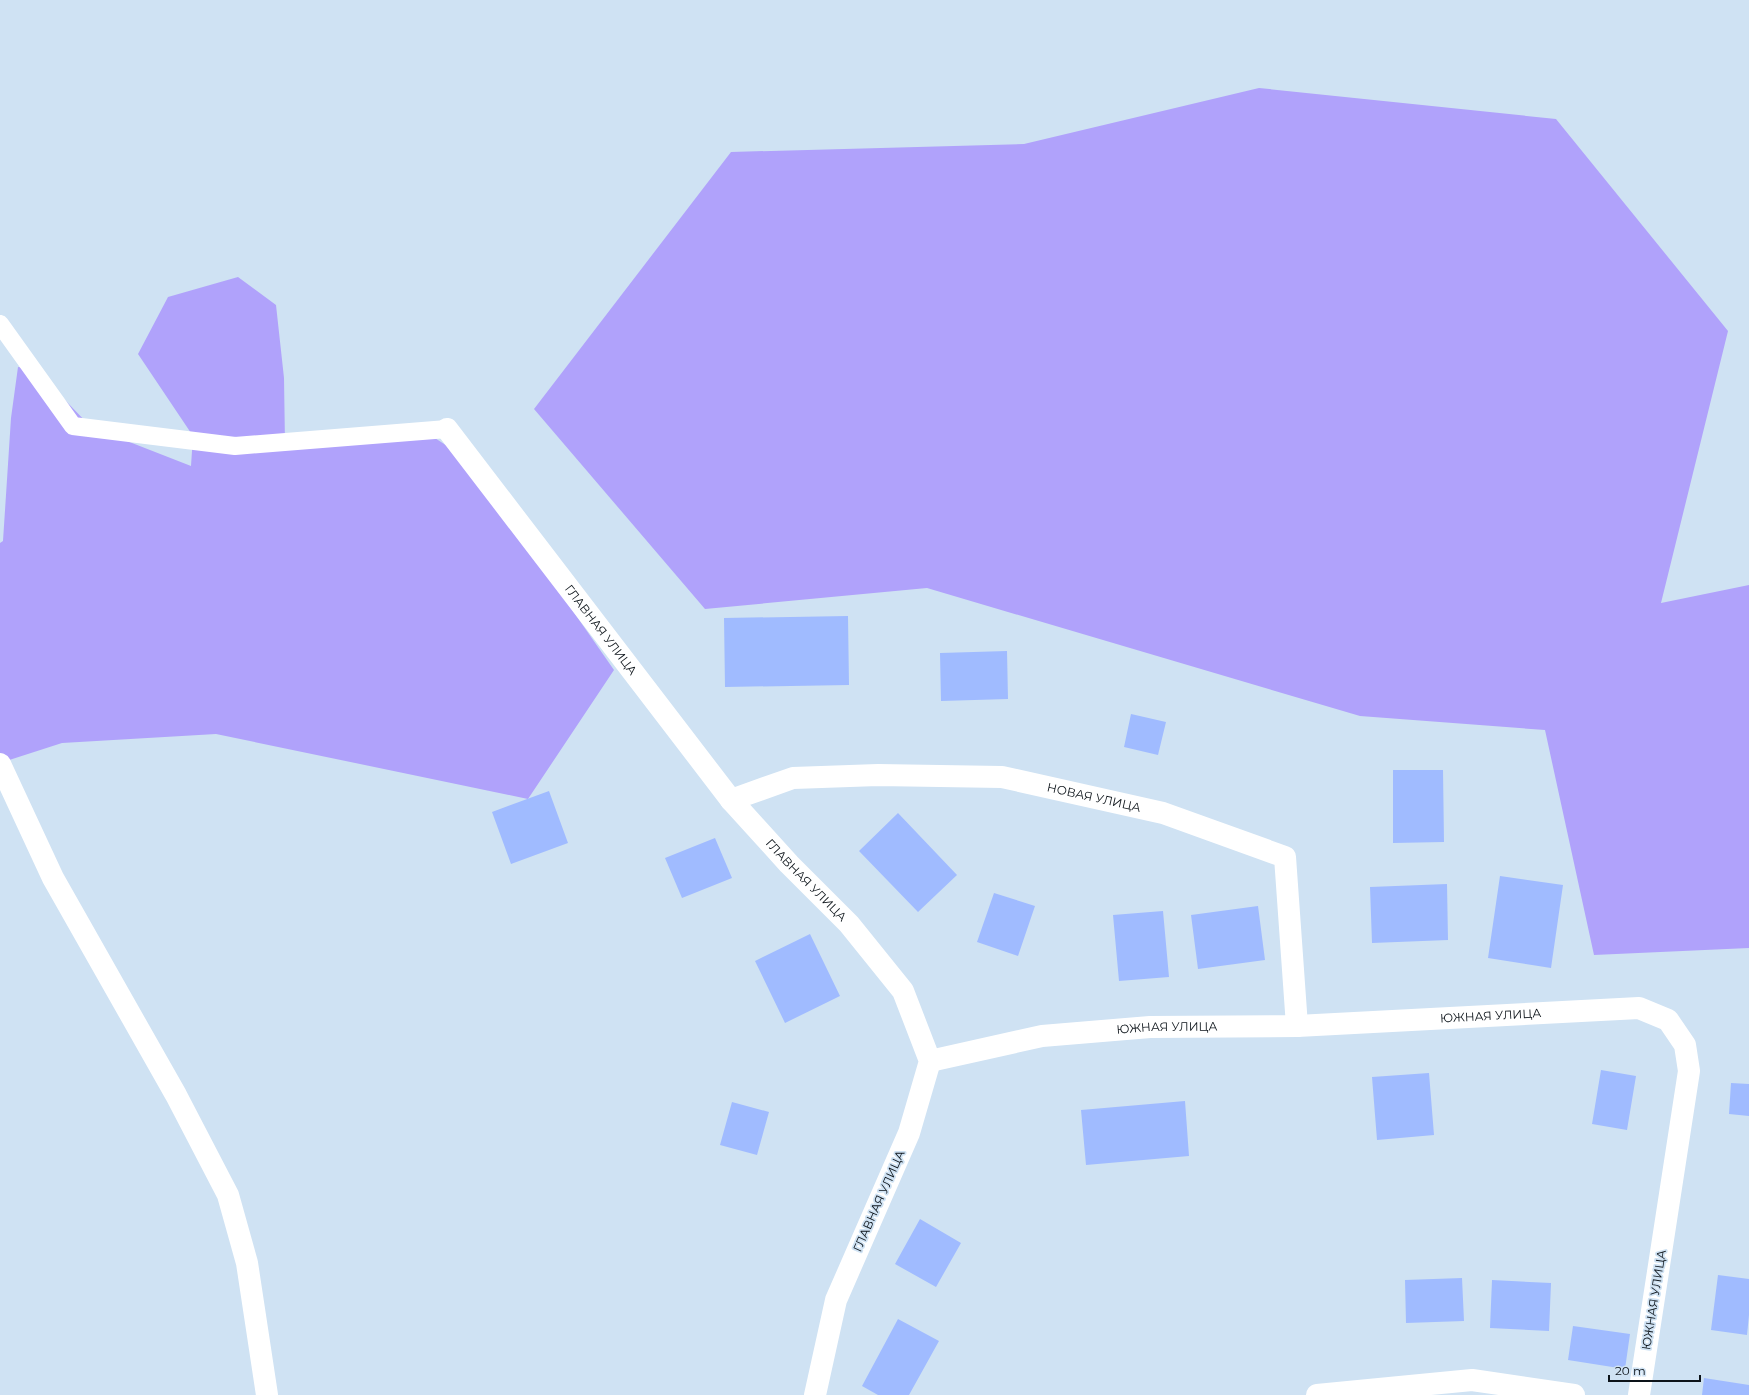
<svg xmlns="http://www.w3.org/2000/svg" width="1749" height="1395" font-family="Montserrat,sans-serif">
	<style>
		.forest { fill: #b0a2fb }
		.building { fill: #a0bbff }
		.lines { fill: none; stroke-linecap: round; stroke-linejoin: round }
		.service { stroke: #fff; stroke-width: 18 }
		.minor { stroke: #fff; stroke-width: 22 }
		.labels { text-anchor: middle; stroke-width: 3.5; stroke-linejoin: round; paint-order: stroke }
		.street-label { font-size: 12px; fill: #0c1319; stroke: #cfe2f3 }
	</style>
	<rect width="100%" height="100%" fill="#cfe2f3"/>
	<!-- forest -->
	<path class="forest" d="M1259,88L1556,119L1728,331L1661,603L1749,585V948L1594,955L1545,730L1360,716L927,588L705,609L534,409L731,152L1024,144Z
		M238,277L276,305L284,378L285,444L415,425L467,459L614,670L528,799L216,734L62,743L0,763V543L3,541L11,418L18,367L35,369L91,427L191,466L193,436L138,354L168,297Z"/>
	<!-- building -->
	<path class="building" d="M848,616L849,685L725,687L724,618Z
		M1007,651L1008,699L941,701L940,653Z
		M1131,714L1166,722L1158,755L1124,747Z
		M1393,770H1443L1444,842L1393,843Z
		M549,791L568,843L511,864L492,812Z
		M898,813L957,875L918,912L859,851Z
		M715,838L732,878L682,898L665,858Z
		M1500,876L1563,885L1551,968L1488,958Z
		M1447,884L1448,940L1372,943L1370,887Z
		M994,893L1035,906L1018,956L977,942Z
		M1258,906L1265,960L1198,969L1191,915Z
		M1163,911L1169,977L1119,981L1113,915Z
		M810,934L840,996L785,1023L755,961Z
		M1601,1070L1636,1076L1627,1130L1592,1124Z
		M1429,1073L1434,1135L1377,1140L1372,1077Z
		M1731,1083L1749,1084V1116L1729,1114Z
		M1185,1101L1189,1156L1086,1165L1081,1110Z
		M732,1102L769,1112L757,1155L720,1145Z
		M920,1219L961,1243L936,1287L895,1264Z
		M1718,1275L1749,1279V1315L1747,1335L1711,1330Z
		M1462,1278L1464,1321L1406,1323L1405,1280Z
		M1492,1280L1551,1283L1549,1331L1490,1328Z
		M898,1319L939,1341L909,1395H878L862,1386Z
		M1573,1326L1630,1334L1625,1369L1568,1360Z
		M1704,1378L1749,1385V1395H1702Z"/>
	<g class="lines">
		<!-- service -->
		<path class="service" d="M0,324L73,426L235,446L447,429"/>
		<!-- minor -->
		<g class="minor">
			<path id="s1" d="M447,429L731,800L789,864L849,924L903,991L930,1061L909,1133L836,1300L815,1395"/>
			<path d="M0,764L53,878L176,1095L228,1195L247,1263L267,1395"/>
			<path id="s2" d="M731,800L793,778L878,775L1002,777L1163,813L1285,857L1297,1026"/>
			<path id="s3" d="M930,1061L1042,1036L1150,1027L1297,1026L1639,1008L1668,1020L1685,1045L1689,1071L1639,1395"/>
			<path d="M1317,1395L1472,1380L1574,1395"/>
		</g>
	</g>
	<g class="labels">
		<!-- street labels -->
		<g class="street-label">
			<text dy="4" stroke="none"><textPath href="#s1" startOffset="253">ГЛАВНАЯ УЛИЦА</textPath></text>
			<text dy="4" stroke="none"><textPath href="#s2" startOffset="369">НОВАЯ УЛИЦА</textPath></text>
			<text dy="4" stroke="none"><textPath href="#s1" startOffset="577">ГЛАВНАЯ УЛИЦА</textPath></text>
			<text dy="4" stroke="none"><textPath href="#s3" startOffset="564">ЮЖНАЯ УЛИЦА</textPath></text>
			<text dy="4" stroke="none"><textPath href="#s3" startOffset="240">ЮЖНАЯ УЛИЦА</textPath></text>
			<text transform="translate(879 1201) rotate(-66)" y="4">ГЛАВНАЯ УЛИЦА</text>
			<text transform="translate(1654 1300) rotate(-81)" y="4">ЮЖНАЯ УЛИЦА</text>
		</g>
	</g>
	<!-- scale -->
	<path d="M1609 1375v6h91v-6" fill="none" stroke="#0c1319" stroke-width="2"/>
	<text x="1615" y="1375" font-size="12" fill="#0c1319" stroke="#cfe2f3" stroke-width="3" paint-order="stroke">20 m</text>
</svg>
